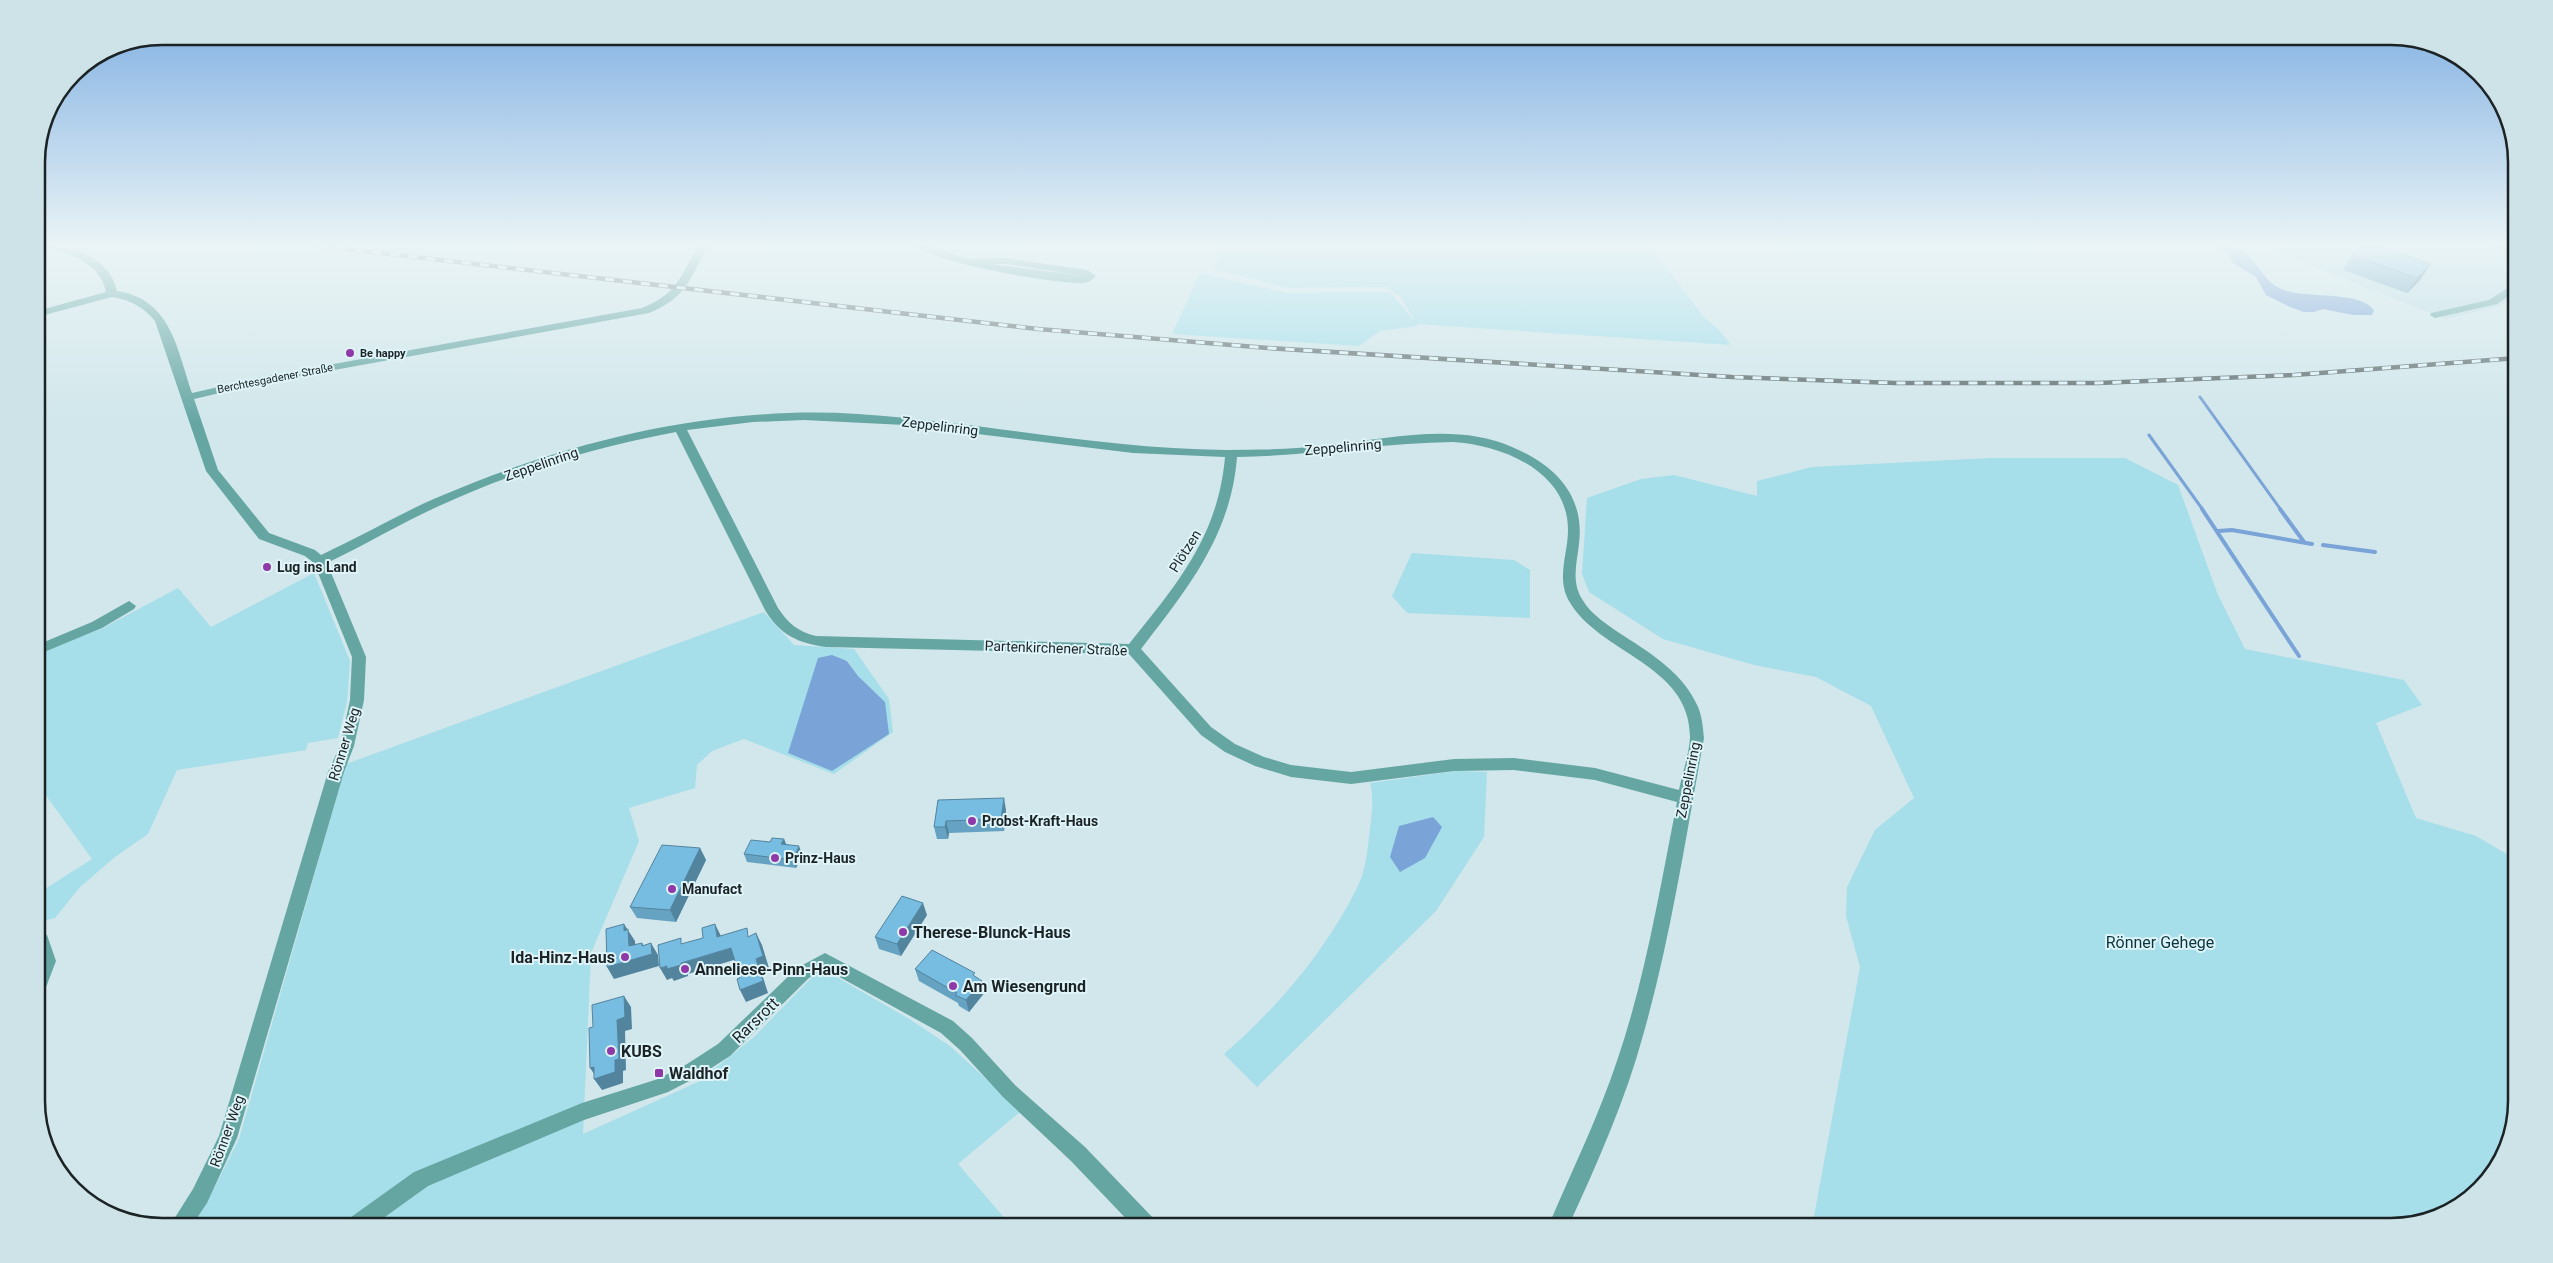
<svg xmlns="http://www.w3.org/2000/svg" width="2553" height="1263" font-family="Roboto,sans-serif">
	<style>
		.built { fill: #bddce3 }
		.green { fill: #a6deea; fill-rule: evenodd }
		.water { fill: #7aa3d7 }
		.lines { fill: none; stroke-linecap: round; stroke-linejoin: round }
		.stream-far1 { stroke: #7aa3d7; stroke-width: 3 }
		.stream { stroke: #7aa3d7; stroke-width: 4 }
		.minor { fill: #65a6a3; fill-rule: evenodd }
		.rail-casing { stroke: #606e70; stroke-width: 4.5 }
		.rail { stroke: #def4f9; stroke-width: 3; stroke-dasharray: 9; stroke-linecap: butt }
		.wall { fill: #66a2c2 }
		.shaded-wall { fill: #53849e }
		.building { fill: #77bce1; stroke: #53849e }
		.poi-dot { fill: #8e39a7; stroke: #def4f9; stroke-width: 2 }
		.labels { text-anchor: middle; stroke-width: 4; stroke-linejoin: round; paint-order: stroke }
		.far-poi-label { font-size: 11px; font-weight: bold; fill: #1b2325; stroke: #def4f9; text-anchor: start }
		.far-street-label { font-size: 11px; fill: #1b2325; stroke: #def4f9 }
		.street-label { font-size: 14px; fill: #1b2325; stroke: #def4f9 }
		.poi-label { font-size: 14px; font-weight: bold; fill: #1b2325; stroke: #def4f9; text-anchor: start }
		.near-poi-label { font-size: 16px; font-weight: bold; fill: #1b2325; stroke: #def4f9; text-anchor: start }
		.near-park-label { font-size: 16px; fill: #09353d; stroke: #def4f9 }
		.near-street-label { font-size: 16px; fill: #1b2325; stroke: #def4f9 }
		.rim { fill: none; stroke: #1b2325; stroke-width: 2.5 }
	</style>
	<rect width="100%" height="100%" fill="#d1e7eb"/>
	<!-- built -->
	<path class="built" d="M2262,246H2517V306L2508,301L2500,306L2445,319Z"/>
	<!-- green -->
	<path class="green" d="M348,246H422L413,254Z
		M1220,246H1650L1703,316L1720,331L1731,345L1417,324L1418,326L1380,331L1359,346L1172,334L1200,273L1286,293L1390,292L1414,320L1401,297L1386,287L1289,288L1230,273L1214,271Z
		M1990,458H2125L2178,485L2218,595L2245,649L2404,680L2422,705L2376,723L2416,818L2476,836L2517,860V1101L2504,1156L2460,1206L2391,1227H1812L1860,967L1846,916L1847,887L1875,830L1914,798L1871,706L1816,677L1754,665L1663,639L1589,592L1582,574L1587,498L1641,479L1674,475L1757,496V481L1812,467Z
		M1412,553L1514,560L1530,570V618L1407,613L1392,596Z
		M314,573L350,661L347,702L338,738L308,743L306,750L177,770L148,834L115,857L80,887L55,918L37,922V894L92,859L37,783V653L101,629L178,588L211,627Z
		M764,612L794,645L854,649L889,699L893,732L834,774L744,739L712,751L697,765L695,788L629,808L639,841L591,953L583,1134L698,1082L754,1037L821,968L911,1020L950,1046L1021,1111L958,1164L1007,1221L1005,1227H190L207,1202L239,1139L346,764ZM847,660L858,676L885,702L789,754L803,713Z
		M1456,771L1487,772L1484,837L1436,911L1257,1087L1224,1054C1278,1007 1325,952 1357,888C1366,871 1368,847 1370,828C1372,812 1374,799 1370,783Z"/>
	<!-- water -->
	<path class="water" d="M2216,246C2261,246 2254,279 2284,290C2308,299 2359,290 2374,310L2372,315H2353L2323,309L2314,312H2304L2290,307L2266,295L2256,277L2233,263L2229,255Z
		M832,655L847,661L858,676L885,702L889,734L832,771L788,753L818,658Z
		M1433,817L1442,827L1425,858L1400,872L1390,857L1399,826Z"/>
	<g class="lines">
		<!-- stream-far1 -->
		<path class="stream-far1" d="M2200,397L2281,510
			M2149,435L2203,510"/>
		<!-- stream -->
		<path class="stream" d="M2202,509L2299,656
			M2280,509L2304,542
			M2218,531L2232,530L2312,544
			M2323,545L2375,552"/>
		<!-- minor -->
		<path class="minor" d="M39,246C71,246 109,255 117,291C171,299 177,349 192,393L262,377L642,308C677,294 681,276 698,246H708C689,280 687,297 649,313L262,383L194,399L218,470L269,533L315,550L321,555C360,537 397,515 436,498C568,441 714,405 858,414C981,422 1102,449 1225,450C1260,450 1295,449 1330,445C1388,439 1456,422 1512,447C1555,465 1585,495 1579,544C1577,563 1571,581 1582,599C1591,615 1609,626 1624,636C1652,654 1684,674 1698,707C1702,716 1703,728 1704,738C1686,836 1671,936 1644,1032C1626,1099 1597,1164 1568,1227H1548C1572,1170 1599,1116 1618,1058C1646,975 1660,888 1677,802L1595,780L1514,770L1454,771L1351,784L1291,777L1255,766L1225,752L1201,735L1129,654L826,647C798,643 780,635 765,610L676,432C595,447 514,471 439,506C401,523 365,545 327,563L366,657L364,700L354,746L344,772L237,1138L207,1203L191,1227H169L193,1189L219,1136L328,772L340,746L350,700L352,657L314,563L305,556L259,539L206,471L155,321C143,307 131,300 112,297L37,317V311L106,292C101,265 75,256 51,248L37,254V248ZM804,420L905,425L1133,453L1225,457C1218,537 1177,584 1129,644L816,636C798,632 788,623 778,608L687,430L753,422ZM1453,442C1502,445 1568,471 1568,530C1568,554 1556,578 1569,601C1599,654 1691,664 1690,738C1689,755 1682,774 1679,790L1595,768L1514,758L1454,759L1351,772L1291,765L1264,757L1235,744L1211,727L1141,649C1187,589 1231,536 1237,457C1309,456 1381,443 1453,442Z
			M916,246H930L967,259L1006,258L1087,270L1096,276C1093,279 1088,283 1083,283C1055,284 935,263 916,246ZM992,264H1006L1084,276Z
			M2489,246H2504L2517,250V257Z
			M2517,282V290L2497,304L2435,318L2430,315L2431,313L2489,300Z
			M129,601L136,606L134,609L102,628L37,655V645L92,622Z
			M41,933L47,935L56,961L43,995L37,998V967L38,961L37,934Z
			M825,953L953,1021L972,1038L1015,1085L1085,1147L1155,1220L1158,1227H1134L1071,1161L1003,1097L960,1050L941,1033L825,969L809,978L730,1056L699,1076L668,1092L584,1120L428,1186L371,1227H344L347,1220L414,1172L582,1103L658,1079L687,1064L718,1044L797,968Z"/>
		<!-- rail casing -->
		<g class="rail-casing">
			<path id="rail" d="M319,246L1038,329L1268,348L1732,377L1895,383H2098L2294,375L2517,358"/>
		</g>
		<!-- rail -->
		<use href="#rail" class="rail"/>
	</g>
	<!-- wall -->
	<path class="wall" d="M2352,255L2421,279L2407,293L2343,270Z
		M938,800L1006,810L1004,831L949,833L948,839H937L934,827Z
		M784,839L786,844L802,854L796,868L747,862L744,854Z
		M700,848L706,860L676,922L637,918L630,907Z
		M927,915L901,956L879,949L875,937Z
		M915,969L976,977L985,992L969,1012L959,1006L958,1003L919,981Z"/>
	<!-- shaded-wall -->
	<path class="shaded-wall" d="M2431,264L2421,279L2407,293L2417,278Z
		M1004,798L1006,810L1004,831L1001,819Z
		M946,821L949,833L948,839L945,827Z
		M784,839L787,847L781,844Z
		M799,846L802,854L796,868L793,860Z
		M700,848L706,860L676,922L670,910Z
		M923,903L927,915L901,956L897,944Z
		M624,924L635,941L636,958L629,946L624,931Z
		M715,924L721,936L717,937Z
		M756,933L762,945L769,968L761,971L768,993L746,1002L740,990Z
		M642,943L649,954L651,943L658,955L659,966L614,979L607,967Z
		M731,948L737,959L688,974V976L674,981L672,978L667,980L660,968L681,963Z
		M982,981L985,992L969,1012L966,1000Z
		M624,996L631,1007L632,1029L625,1031L626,1070L623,1071V1083L602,1090L594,1079L597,1078L590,1068L615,1060L617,1020Z"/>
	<!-- building -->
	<path class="building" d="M2361,246H2379L2431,264L2417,278L2352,255Z
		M1004,798L1001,819L946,821L945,827H934L938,800Z
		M772,838L784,839L781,844L799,846L793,860L744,854L751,840L770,842Z
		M662,845L700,848L670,910L630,907Z
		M902,896L923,903L897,944L875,937Z
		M624,924V931L628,929L629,946L642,943V946L651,943L652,954L607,967L606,929Z
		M715,924L717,937L747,928L748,937L756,933L763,956L756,959L763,981L740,990L737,979L740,978L731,948L681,963V965L667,969V966L660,968L658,945L681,938V944L703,938L702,928Z
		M932,950L975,973L973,975L982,981L966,1000L955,995L957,993L915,969Z
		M624,996L625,1017L617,1020L619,1059L615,1060V1072L594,1079V1067L590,1068L589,1028L593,1027L592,1005Z"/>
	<!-- sky -->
	<linearGradient id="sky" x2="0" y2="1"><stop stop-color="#7cade1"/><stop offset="0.58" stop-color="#eaf4f6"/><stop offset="1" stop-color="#eaf4f6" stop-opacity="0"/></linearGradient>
	<rect width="2553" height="423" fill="url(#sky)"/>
	<!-- markers -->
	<g class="poi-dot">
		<circle cx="350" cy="353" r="5"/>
		<circle cx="267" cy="567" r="5"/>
		<circle cx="972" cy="821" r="5"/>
		<circle cx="775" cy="858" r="5"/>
		<circle cx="672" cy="889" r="5"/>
		<circle cx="903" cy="932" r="5"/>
		<circle cx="625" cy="957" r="5"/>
		<circle cx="685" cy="969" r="5"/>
		<circle cx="953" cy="986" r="5"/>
		<circle cx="611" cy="1051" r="5"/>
		<rect x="654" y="1068" width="10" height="10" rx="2.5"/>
	</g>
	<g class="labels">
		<!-- far-poi labels -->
		<g class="far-poi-label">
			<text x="360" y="357">Be happy</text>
		</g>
		<!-- far-street labels -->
		<g class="far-street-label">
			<text transform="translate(275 378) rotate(-11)" y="4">Berchtesgadener Straße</text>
		</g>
		<!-- street labels -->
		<g class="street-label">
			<text transform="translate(940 426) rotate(7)" y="5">Zeppelinring</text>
			<text transform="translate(1343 447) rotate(-5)" y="5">Zeppelinring</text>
			<text transform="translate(541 464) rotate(-19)" y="5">Zeppelinring</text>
			<text transform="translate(1185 551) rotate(-58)" y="5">Plötzen</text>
			<text transform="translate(1056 648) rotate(2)" y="5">Partenkirchener Straße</text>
			<text transform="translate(344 744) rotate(-73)" y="5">Rönner Weg</text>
			<text transform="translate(1688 780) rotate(-79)" y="5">Zeppelinring</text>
			<text transform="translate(227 1131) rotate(-70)" y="5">Rönner Weg</text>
		</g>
		<!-- poi labels -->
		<g class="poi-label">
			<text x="277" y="572">Lug ins Land</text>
			<text x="982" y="826">Probst-Kraft-Haus</text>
			<text x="785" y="863">Prinz-Haus</text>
			<text x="682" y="894">Manufact</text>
		</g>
		<!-- near-poi labels -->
		<g class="near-poi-label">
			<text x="913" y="938">Therese-Blunck-Haus</text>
			<text x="615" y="963" text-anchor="end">Ida-Hinz-Haus</text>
			<text x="695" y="975">Anneliese-Pinn-Haus</text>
			<text x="963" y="992">Am Wiesengrund</text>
			<text x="621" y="1057">KUBS</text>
			<text x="669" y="1079">Waldhof</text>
		</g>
		<!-- near-park labels -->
		<g class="near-park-label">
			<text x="2160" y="948">Rönner Gehege</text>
		</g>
		<!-- near-street labels -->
		<g class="near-street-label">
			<text transform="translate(755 1020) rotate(-44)" y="6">Rarsrott</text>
		</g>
	</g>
	<!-- crop -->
	<path d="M0 0H2553V1263H0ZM162 45H2391A117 117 0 0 1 2508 162V1101A117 117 0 0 1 2391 1218H162A117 117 0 0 1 45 1101V162A117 117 0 0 1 162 45Z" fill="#cee3e8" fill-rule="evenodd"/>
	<path class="rim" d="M162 45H2391A117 117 0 0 1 2508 162V1101A117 117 0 0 1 2391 1218H162A117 117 0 0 1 45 1101V162A117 117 0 0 1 162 45Z"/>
</svg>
